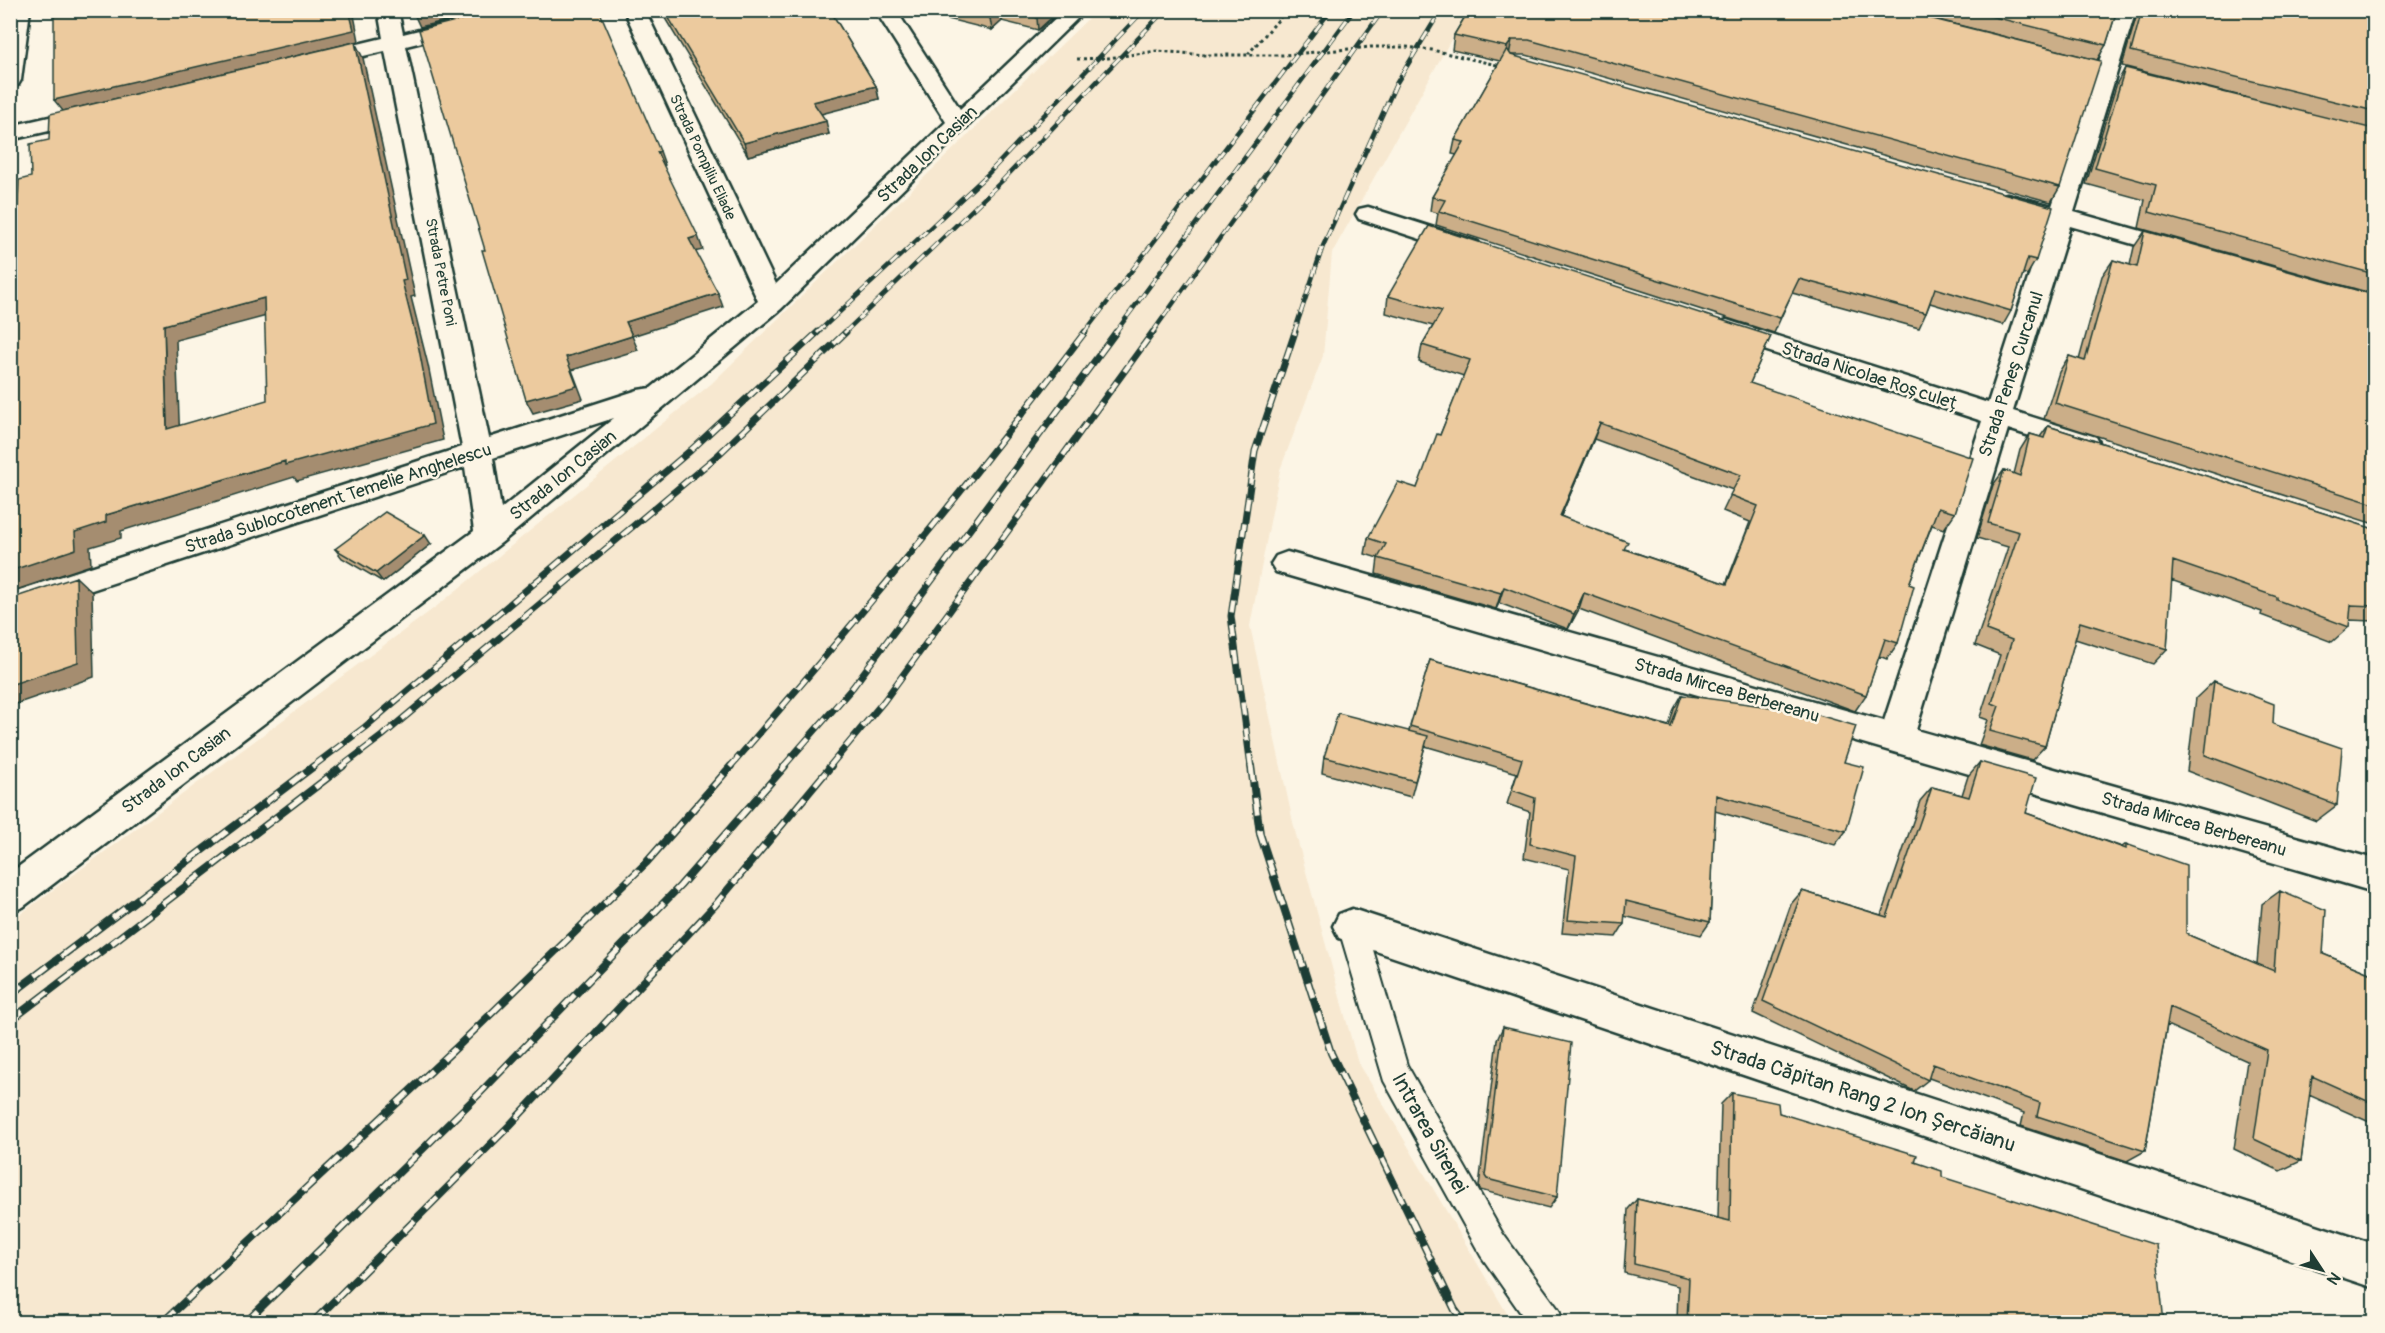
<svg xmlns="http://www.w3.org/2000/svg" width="2385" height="1333" font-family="Pangolin,sans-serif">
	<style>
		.built { fill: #f7e8d0 }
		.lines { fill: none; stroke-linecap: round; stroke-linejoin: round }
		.service-casing { stroke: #1f3d34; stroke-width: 4 }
		.minor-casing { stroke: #1f3d34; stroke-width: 5 }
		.path { stroke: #1f3d34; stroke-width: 3; stroke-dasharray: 3 3; stroke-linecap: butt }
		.service { fill: #fcf5e5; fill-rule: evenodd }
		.minor { fill: #fcf5e5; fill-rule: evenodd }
		.rail-far2-casing { stroke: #1f3d34; stroke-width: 4.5 }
		.rail-far1-casing { stroke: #1f3d34; stroke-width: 7 }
		.rail-casing { stroke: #1f3d34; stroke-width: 8 }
		.rail-far2 { stroke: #fcf5e5; stroke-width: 3; stroke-dasharray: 10; stroke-linecap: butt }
		.rail-far1 { stroke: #fcf5e5; stroke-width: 4.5; stroke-dasharray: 13; stroke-linecap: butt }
		.rail { stroke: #fcf5e5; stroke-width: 5; stroke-dasharray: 16; stroke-linecap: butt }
		.wall { fill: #cbae88; stroke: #1f3d34; stroke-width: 1.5; fill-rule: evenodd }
		.shaded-wall { fill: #a58d6f; stroke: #1f3d34; stroke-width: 1.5 }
		.building { fill: #ecca9e; stroke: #1f3d34; stroke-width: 1.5; fill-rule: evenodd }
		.labels { text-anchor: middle; stroke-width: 5; stroke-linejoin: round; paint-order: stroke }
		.far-street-label { font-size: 15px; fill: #1f3d34; stroke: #fcf5e5 }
		.street-label { font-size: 18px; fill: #1f3d34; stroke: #fcf5e5 }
		.near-street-label { font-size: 21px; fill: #1f3d34; stroke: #fcf5e5 }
	</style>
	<rect width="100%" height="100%" fill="#fcf5e5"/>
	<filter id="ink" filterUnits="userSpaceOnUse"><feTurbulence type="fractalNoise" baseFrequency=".0167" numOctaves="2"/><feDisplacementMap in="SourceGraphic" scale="12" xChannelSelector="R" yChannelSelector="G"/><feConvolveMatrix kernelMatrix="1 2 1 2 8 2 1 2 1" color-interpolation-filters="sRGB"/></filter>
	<g filter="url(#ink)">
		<!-- built -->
		<path class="built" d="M1096,11H1467L1332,253L1323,356L1280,470L1250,626L1295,831L1357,1060L1512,1322H11V921L437,606L711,384Z"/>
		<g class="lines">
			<!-- service casing -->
			<g class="service-casing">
				<path id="service" d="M1352,913L1362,917L1366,926L1407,1065L1503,1234L1559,1310L1563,1322H1527L1481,1256L1384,1081L1338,926L1342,917Z"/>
			</g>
			<!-- minor casing -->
			<g class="minor-casing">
				<path id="minor" d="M10,10H30L21,80L18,85L10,86Z
					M378,10H398L403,34L500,10H538L535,14L406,46L489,438L638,390L651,388L758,301L624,10H645L776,284L946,122L875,10H896L960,109L1064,10H1086L781,309L501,543L23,907L10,912V873L474,531L465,467L10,617V593L462,447L385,51L316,67L308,66L305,61L308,56L383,38ZM614,418L501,509L493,458Z
					M2116,10H2136L2074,212L2191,245L2195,250L2191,255L2182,258L2070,226L2013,411L2096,437L2100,444L2096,451L2086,454L2008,429L1916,730L2374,859V892L1276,572L1271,564L1276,556L1287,552L1884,721L1982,421L1718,335L1714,329L1718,323L1727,320L1736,323L1988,403L2047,220L1998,206L1995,201L1998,196L2007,194L2052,206Z
					M93,107L101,109L104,114L101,119L10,140V126Z
					M1368,207L1478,242L1482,247L1478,252L1469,255L1359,219L1356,214L1359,209Z
					M1352,909L2374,1244V1288L1352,943L1339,938L1333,926L1339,914Z"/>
			</g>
			<!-- path -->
			<path class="path" d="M1248,54L1287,10
				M1077,59L1108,58L1157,51L1204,55H1283L1371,47H1406L1432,50L1501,66"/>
			<!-- service -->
			<use href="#service" class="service"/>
			<!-- minor -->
			<use href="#minor" class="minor"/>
			<!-- rail-far2 casing -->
			<g class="rail-far2-casing">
				<path id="rail-far2" d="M817,333L987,175L1144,10
					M844,333L1003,180L1165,10
					M1084,333L1331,10
					M1115,333L1354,10
					M1152,333L1383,10
					M1294,333L1323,246L1396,84L1441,10"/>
			</g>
			<!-- rail-far1 casing -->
			<g class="rail-far1-casing">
				<path id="rail-far1" d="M312,767L365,727L691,450L818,332
					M341,767L382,736L717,456L846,332
					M730,767C853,626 972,481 1085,332
					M783,767L853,687L1116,332
					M829,767L884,701L1153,332
					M1251,767L1231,616L1255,451L1295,332"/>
			</g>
			<!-- rail casing -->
			<g class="rail-casing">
				<path id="rail" d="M1251,766L1260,834L1331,1053L1455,1310L1464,1322
					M10,995L314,766
					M10,1021L343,766
					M163,1322L457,1047L646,863L731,766
					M246,1322L478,1095L680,886L785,766
					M313,1322L509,1126L716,904L831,766"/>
			</g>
			<!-- rail-far2 -->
			<use href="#rail-far2" class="rail-far2"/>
			<!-- rail-far1 -->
			<use href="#rail-far1" class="rail-far1"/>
			<!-- rail -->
			<use href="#rail" class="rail"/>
		</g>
		<!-- wall -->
		<path class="wall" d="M660,10H830L876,86L879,99L821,113L829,134L748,156Z
			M912,10H1060L1038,30L1002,21L992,30Z
			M1469,10L2060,187L2051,202L1526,55H1511L2036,260L2027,275L2023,273L2011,311L2003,325L1930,303L1926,313L1919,328L1792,293L1774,333L1436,225L1438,213L1430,211L1432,197L1457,155L1452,154L1455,140L1500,61L1452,50L1454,35Z
			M1899,10H2117L2106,45L2097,60Z
			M2374,10V294L2139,228L2145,200L2086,184L2117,83L2125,68L2245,97L2122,66L2138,11Z
			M2145,231L2374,295V524L2044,419L2059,372L2069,356L2079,360L2102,276L2113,260L2130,265L2134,247Z
			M1388,296L1771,336L1750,383L1955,513L1944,529L1932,525L1909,584L1898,643L1887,659L1879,656L1866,695L1855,711L1579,609L1568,629L1499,603L1496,609L1376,574L1378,558L1365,554L1368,538L1417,488L1440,435L1464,376L1419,362L1422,345L1433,326L1386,313ZM1594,439L1733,490L1723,511L1750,522L1726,584L1625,549L1561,516Z
			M2048,426L2374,529V621L2349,620V627L2332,642L2261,615L2262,612L2171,580L2167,649L2153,664L2075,639L2045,746L2032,760L1979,745L1988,720L1980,717L2000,655L1975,645L2008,547L1977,538L1993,485L2004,470L2014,474L2020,450L2030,434L2040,437Z
			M431,544L383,582L342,558L335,549Z
			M1430,660L1669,726L1674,709L1682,695L1844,762L1846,831L1835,845L1715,811L1710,922L1701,935L1624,916V924L1616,937L1562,933L1569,869L1524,858L1530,812L1507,804L1517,773L1425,746L1411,797L1322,773L1324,757L1409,731Z
			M2214,681L2273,724L2337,805L2316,821L2187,771L2196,698Z
			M1980,762L2026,813L2122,847L2126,844L2186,934L2257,964L2262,904L2280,891L2323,954L2374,975V1124L2309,1095L2301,1161L2280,1171L2234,1149L2247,1061L2167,1025L2145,1151L2127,1161L2021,1126L2024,1113L1929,1078L1928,1080L1914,1091L1753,1013L1791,904L1802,891L1881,915L1920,801L1932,787L1962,795L1968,776Z
			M1503,1027L1557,1197L1549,1208L1480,1190L1479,1186L1497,1040Z
			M1732,1093L1779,1113L1915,1162L1942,1177L2164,1323H1677L1678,1286L1624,1273L1628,1209L1637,1199L1718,1218L1721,1104Z"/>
		<!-- shaded-wall -->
		<path class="shaded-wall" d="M349,10H353L359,41L63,111L54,100Z
			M427,10H488L420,27L414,14Z
			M999,10H1001L1002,21L992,30L990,18Z
			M1045,10H1060L1038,30L1037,18Z
			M1512,40L1509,55L1504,62L1507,47Z
			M355,42L363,58L415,296L411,297L428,365L443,440L297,481L294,477L121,531V538L90,547L91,565L10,592V571L75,532L106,515L285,461L402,281Z
			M876,86L879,99L817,115L813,102Z
			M826,121L829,134L748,156L744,143Z
			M660,151L665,165L662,166L657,152Z
			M698,236L703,250L694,252L689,239Z
			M718,293L723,307L632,336L626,322Z
			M264,298L274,314L176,340L180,444L167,429L164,325Z
			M632,336L638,350L572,370L583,399L533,413L526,400L566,357Z
			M1600,423L1594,439L1554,532L1560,516Z
			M425,535L431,544L383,582L376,573Z
			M76,577L92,592L94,677L10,706V685Z
			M1504,587L1499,603L1496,609L1501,593Z
			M1584,593L1579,609L1568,629L1574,614Z"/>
		<!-- building -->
		<path class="building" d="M54,10H349L354,30L54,100Z
			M413,10H427L414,14Z
			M500,10H599L660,151L657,152L698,236L689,239L718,293L626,322L632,336L566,357L577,386L526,400L482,250H485L419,30Z
			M664,10H830L876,86L813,102L826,121L744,143Z
			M961,10H999L990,18Z
			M1008,10H1045L1037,18Z
			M1469,10H1897L2101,61L2060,187L1529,40H1512L1507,47L1454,35Z
			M1966,10H2117L2106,45Z
			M2142,10H2374V111L2131,51Z
			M355,42L406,280L402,281L419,349L433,424L285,465V461L106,515V522L75,532L76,549L10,571V290L14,289L19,180L31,177L30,144L49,140L50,114ZM264,298L267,400L167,429L164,325Z
			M1507,49L1511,55L2053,207L2036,260L2028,258L2011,311L1935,288L1926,313L1799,279L1780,318L1439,211L1445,200L1432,197L1464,142L1455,140Z
			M2125,68L2374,129V274L2149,212L2156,185L2095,168Z
			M1429,226L1771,336L1750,383L1973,458L1955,513L1938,508L1909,584L1914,586L1898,643L1885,639L1866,695L1584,593L1574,614L1504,587L1501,593L1378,558L1386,544L1368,538L1398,482L1417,488L1437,434L1440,435L1470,360L1422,345L1442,311L1388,296ZM1600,423L1741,475L1730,495L1758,506L1727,584L1624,549L1628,542L1560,516Z
			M2145,231L2374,295V504L2055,403L2069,356L2085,361L2113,260L2137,267Z
			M2048,426L2374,529V606L2351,605L2349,627L2277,600V597L2173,561L2167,649L2080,622L2045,746L1990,731L1999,706L1992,703L2012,640L1986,630L2019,532L1988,523L2004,470L2020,476L2030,434L2044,438Z
			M385,512L425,535L376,573L335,549Z
			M76,577L78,662L10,685V599Z
			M1430,660L1671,727L1682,695L1808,712L1856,726L1844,762L1864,767L1846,831L1716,795L1710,922L1626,901L1624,924L1568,920L1576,856L1530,844L1535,798L1512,790L1522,759L1410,726Z
			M2214,681L2274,704L2273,724L2342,748L2337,805L2205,755Z
			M1338,713L1428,736L1415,781L1324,757Z
			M1980,762L2036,778L2026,813L2126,849V844L2186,865V934L2274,971L2280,891L2326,910L2323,954L2374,975V1104L2312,1076L2301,1161L2254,1139L2267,1050L2170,1007L2145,1151L2037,1116L2040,1103L1933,1064L1928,1080L1763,1001L1802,891L1887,917L1932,787L1969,797Z
			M1503,1027L1571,1043L1557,1197L1487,1179L1485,1176Z
			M1732,1093L1778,1103L1779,1113L1917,1155L1915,1162L1942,1171V1177L2156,1245L2164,1323H1687L1689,1278L1634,1264L1637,1199L1730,1221Z"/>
	</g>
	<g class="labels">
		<!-- far-street labels -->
		<g class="far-street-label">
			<text transform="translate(703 157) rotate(65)" y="5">Strada Pompiliu Eliade</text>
			<text transform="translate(441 272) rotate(79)" y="5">Strada Petre Poni</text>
		</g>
		<!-- street labels -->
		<g class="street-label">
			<text transform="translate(927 154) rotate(-44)" y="6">Strada Ion Casian</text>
			<text transform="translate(2011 374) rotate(-72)" y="6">Strada Peneș Curcanul</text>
			<text transform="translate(1871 376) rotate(18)" y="6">Strada Nicolae Roșculeț</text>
			<text transform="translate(563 475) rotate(-39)" y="6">Strada Ion Casian</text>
			<text transform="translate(338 498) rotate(-18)" y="6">Strada Sublocotenent Temelie Anghelescu</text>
			<text transform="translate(1727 690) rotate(16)" y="6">Strada Mircea Berbereanu</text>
			<text transform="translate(176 770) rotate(-37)" y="6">Strada Ion Casian</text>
			<text transform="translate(2194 824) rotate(16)" y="6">Strada Mircea Berbereanu</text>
		</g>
		<!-- near-street labels -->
		<g class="near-street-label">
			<text transform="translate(1863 1096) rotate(18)" y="7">Strada Căpitan Rang 2 Ion Șercăianu</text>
			<text transform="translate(1430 1133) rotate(61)" y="7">Intrarea Sirenei</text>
		</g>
	</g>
	<!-- margin -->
	<rect width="2385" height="1333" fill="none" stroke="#fcf5e5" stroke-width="36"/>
	<rect x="18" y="18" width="2349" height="1297" fill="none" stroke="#1f3d34" stroke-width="2" filter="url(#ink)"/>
	<!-- north arrow -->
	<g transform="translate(2322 1270) rotate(126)" stroke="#fcf5e5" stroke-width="4.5" paint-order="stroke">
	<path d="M0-4.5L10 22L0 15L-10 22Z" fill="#1f3d34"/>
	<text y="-9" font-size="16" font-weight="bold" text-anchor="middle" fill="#1f3d34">N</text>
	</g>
</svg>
